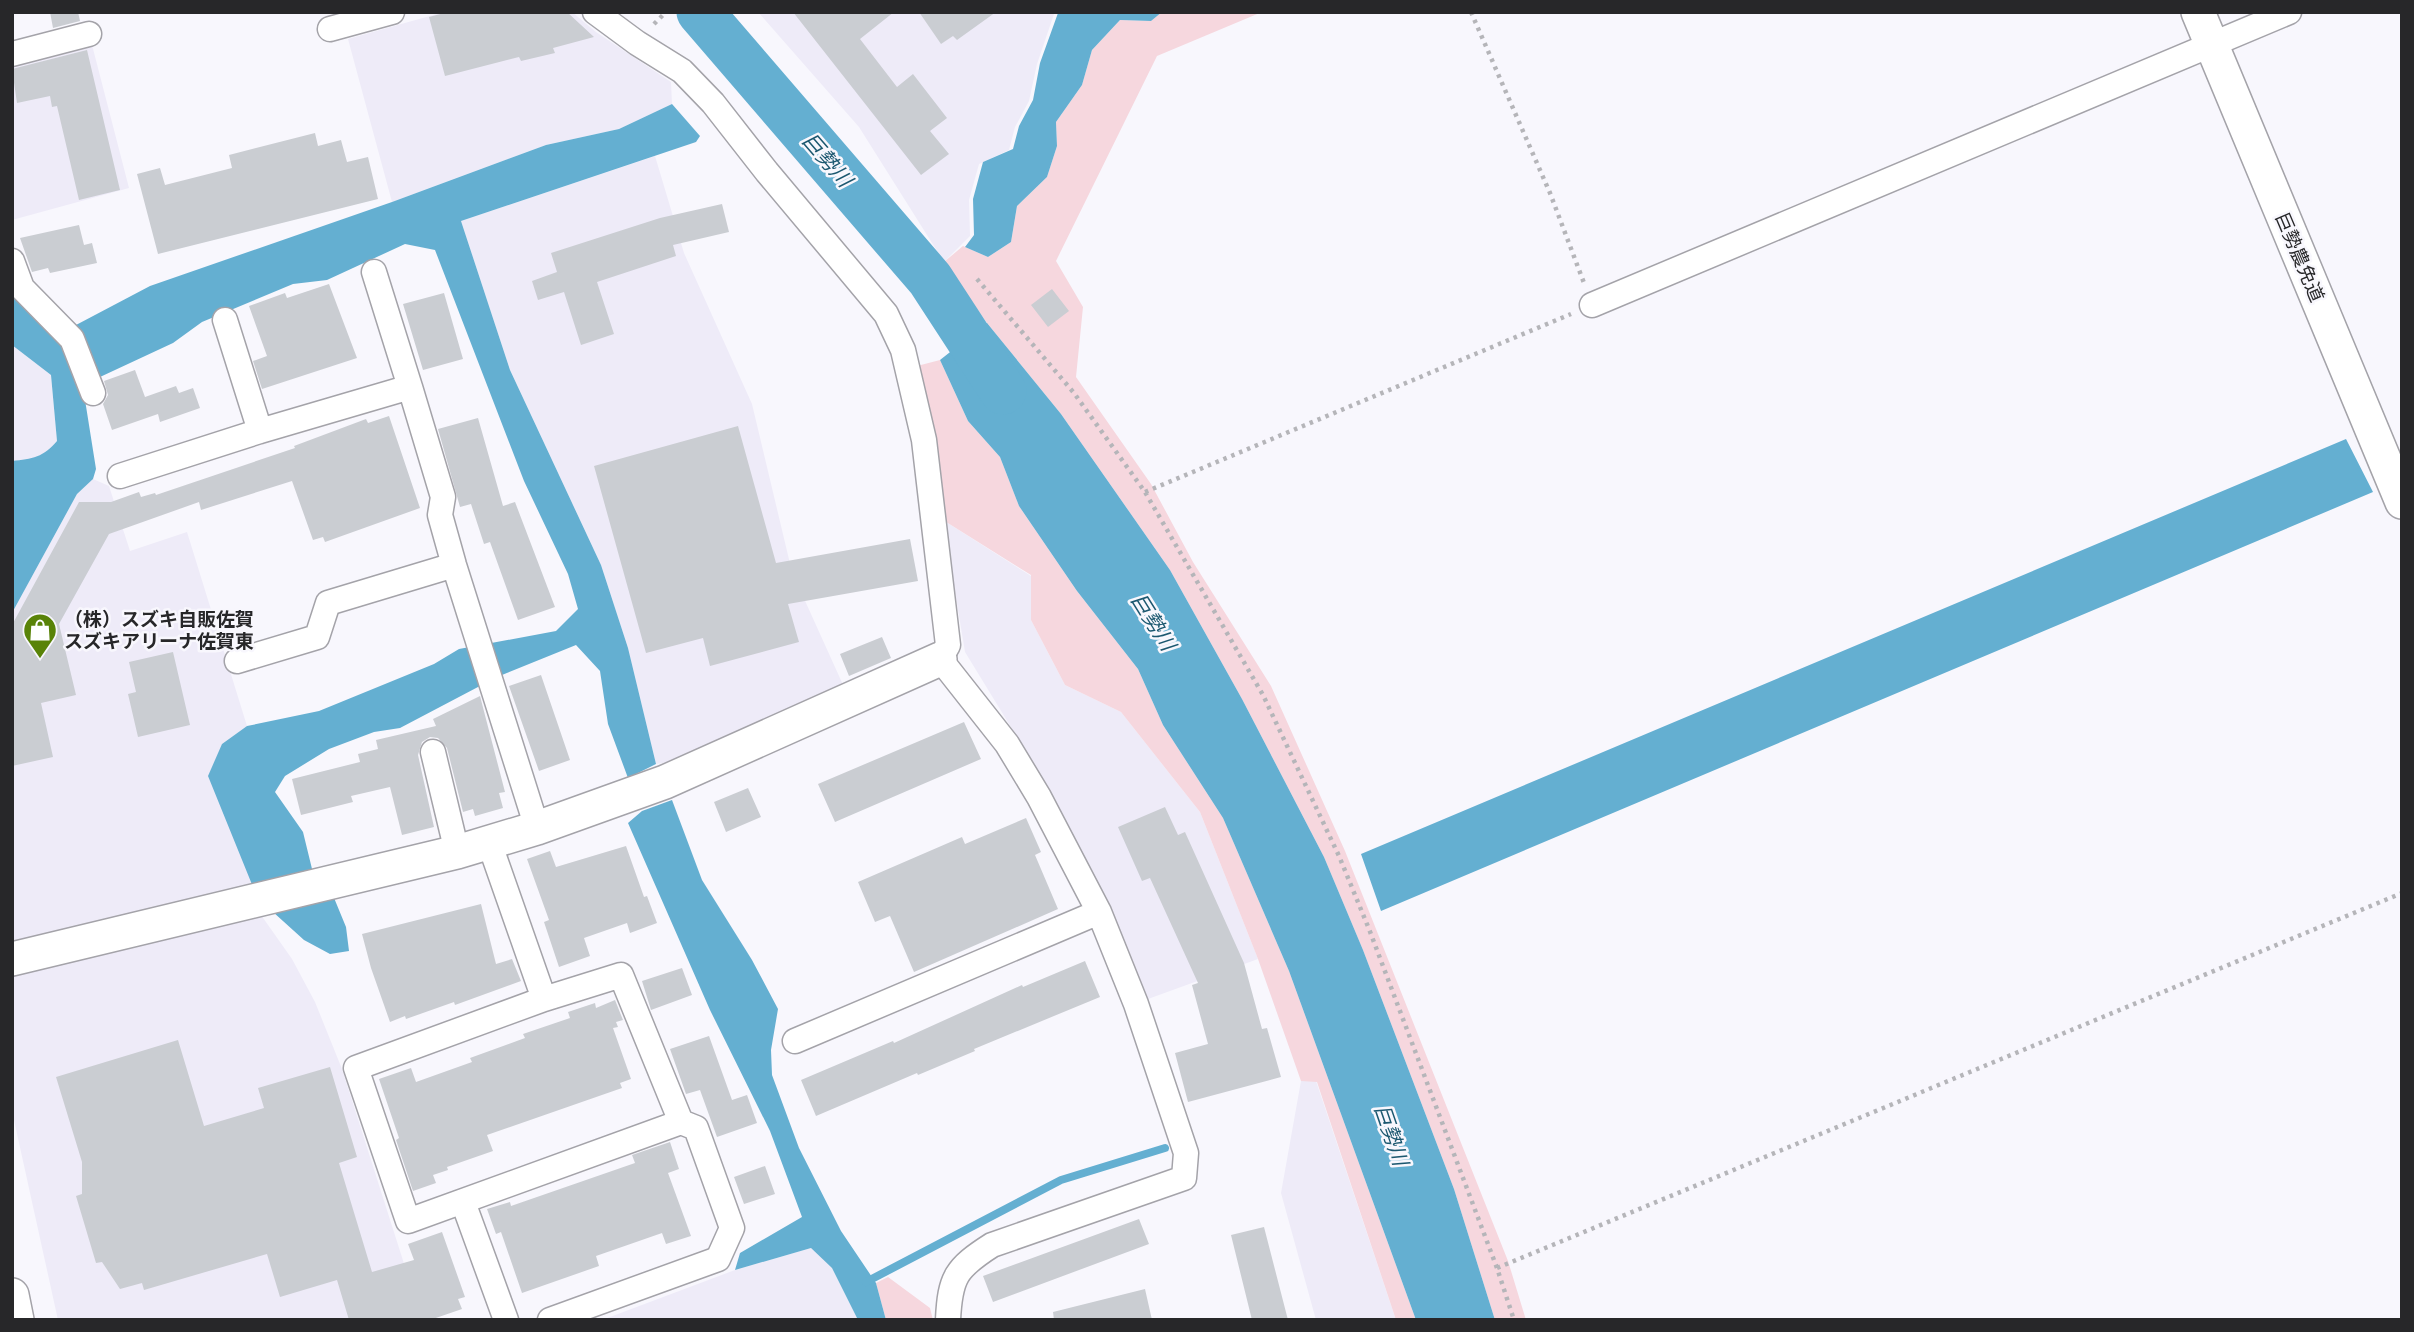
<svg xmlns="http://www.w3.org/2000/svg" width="2414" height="1332" font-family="'PT Sans','Noto Sans JP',sans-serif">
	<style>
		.built { fill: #eeebf8 }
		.green { fill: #f6d7de }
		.water { fill: #64afd1 }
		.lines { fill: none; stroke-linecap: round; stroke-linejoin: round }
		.stream { stroke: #64afd1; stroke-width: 8 }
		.river { stroke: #64afd1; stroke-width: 47 }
		.building { fill: #cacdd2 }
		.street-casing { stroke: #a4a3a9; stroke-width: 27 }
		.secondary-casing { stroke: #a4a3a9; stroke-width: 36 }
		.path { stroke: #b5b5b9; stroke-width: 4.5; stroke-dasharray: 3.5 5; stroke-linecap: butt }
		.street { stroke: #fff; stroke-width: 24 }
		.secondary { stroke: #fff; stroke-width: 33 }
		.labels { text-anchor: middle; stroke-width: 5; stroke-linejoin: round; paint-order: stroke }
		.street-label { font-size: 19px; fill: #272729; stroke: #f8f7fd }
		.poi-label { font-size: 19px; font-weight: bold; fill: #272729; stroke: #f8f7fd; text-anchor: start }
		.water-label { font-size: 21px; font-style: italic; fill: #1c5870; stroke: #f8f7fd }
	</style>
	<rect width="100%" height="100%" fill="#f8f7fd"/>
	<!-- built -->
	<path class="built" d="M444,12H572L596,32L671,82L672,104L619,129L546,145L392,202L348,39Z
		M758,12H1058L1054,14L1037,64L1029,101L1015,127L1009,150L979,164L969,200L970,236L944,262L859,127Z
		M91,41L129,188L12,220V60Z
		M655,156L684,253L752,404L792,572L844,687L681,760L656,764L628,648L601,565L510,370L461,221Z
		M12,345L51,375L57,441L50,451L38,458L12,461Z
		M93,479L109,486L130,551L187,532L247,726L222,744L253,887L12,943V613L77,494Z
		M943,520L1031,576V620L1065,685L1121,712L1200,812L1258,959L1148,999L1108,905L1017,737L965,652Z
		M261,915L292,959L315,1002L342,1069L422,1320H58L12,1111V977Z
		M1301,1081H1316L1396,1320H1316L1281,1193Z
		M811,1248L832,1268L858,1320H602L735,1270Z"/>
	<!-- green -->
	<path class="green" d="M1162,12H1262L1157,56L1056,261L1083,307L1076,377L1151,484L1193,562L1271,686L1345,851L1508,1261L1526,1320H1495L1454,1189L1363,950L1324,857L1242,699L1170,570L1061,414L987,323L944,262L963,246L988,257L1011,242L1017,206L1047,177L1057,146L1056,122L1082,85L1092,50L1120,20L1151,21Z
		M940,360L968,421L1000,457L1019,506L1077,591L1138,669L1163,725L1223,818L1289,971L1416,1320H1396L1317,1082L1301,1081L1258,959L1200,812L1121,712L1065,685L1031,620V575L943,520L917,366Z
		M888,1277L930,1308L933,1320H886L876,1283Z"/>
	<!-- water -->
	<path class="water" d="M1162,12L1151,21L1120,20L1092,50L1082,85L1056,122L1057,146L1047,177L1017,206L1011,242L988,257L965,247L974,235L973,199L983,162L1013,149L1019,126L1033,100L1040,63L1058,13Z
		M672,104L700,136L696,142L461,221L510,370L601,565L628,648L656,764L628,778L608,724L600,671L576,645L497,677L400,728L374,732L329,749L285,776L275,792L303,832L313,873L332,893L346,927L349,951L330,954L304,940L273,912L253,887L208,776L222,744L247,726L319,711L434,664L459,649L556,631L578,609L568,574L524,481L435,250L405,244L327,280L293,284L202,322L173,343L100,377L76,325L150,286L392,202L546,145L619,129Z
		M12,285L66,346L82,381L96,469L93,479L77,494L12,613V461C32,459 44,457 57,441L51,375L12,345Z
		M987,323L1061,414L1170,570L1242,699L1324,857L1363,950L1454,1189L1495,1320H1416L1289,971L1223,818L1163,725L1138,669L1077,591L1019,506L1000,457L968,421L940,360Z
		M2346,439L2373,492L1381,911L1361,854Z
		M672,800L702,880L752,960L778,1009L771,1050L772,1075L799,1148L841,1231L876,1283L886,1320H858L832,1268L811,1248L735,1270L740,1253L802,1217L770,1131L710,1010L628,823L642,811Z"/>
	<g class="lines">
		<!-- stream -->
		<path class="stream" d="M866,1282L1061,1180L1165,1148"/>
		<!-- river -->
		<path class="river" d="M700,12L930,279L1003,391"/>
	</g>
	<!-- building -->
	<path class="building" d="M50,12H78L80,21L53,28Z
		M448,12H567L594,37L553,48L555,53L521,61L519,57L445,76L429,17Z
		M793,12H894L860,39L897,87L913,74L947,118L930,131L949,154L921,175Z
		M919,12H996L957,40L953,36L941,44Z
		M87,50L120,190L79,200L57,106L52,107L50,96L17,103L12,69Z
		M315,133L318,146L341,140L347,162L368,157L378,199L158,254L137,174L160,168L165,185L232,168L229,155Z
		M722,204L729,232L673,245L676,256L597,282L614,334L581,345L564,292L538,300L532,281L557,272L551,253L660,218Z
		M79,225L84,245L92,243L97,263L50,273L48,268L32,272L20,238Z
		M329,284L357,358L262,389L253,361L267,356L249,306L285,293L287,298Z
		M1052,289L1069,311L1048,327L1031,305Z
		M444,293L463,359L423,370L403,304Z
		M135,370L145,397L176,386L179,393L193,388L200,408L160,422L158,414L112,430L103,404L108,395L104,381Z
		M389,416L420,508L325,542L323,537L313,540L292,481L201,510L199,502L109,534L59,624L76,695L41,703L53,757L12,766V625L79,502H111L139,492L141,497L155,493L156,495L295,448L294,446L366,419L368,423Z
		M478,418L503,506L515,502L555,607L518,620L490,542L484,544L471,504L460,507L438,429Z
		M738,426L776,563L910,539L918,581L788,604L799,642L710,666L703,638L646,653L594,466Z
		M882,637L891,658L849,676L840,654Z
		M173,652L190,725L138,737L128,694L136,692L129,662Z
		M541,675L570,760L539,771L509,686Z
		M480,696L505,792L499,793L503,808L475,816L473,809L463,812L447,748L438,738L430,737L422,742L418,755L434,827L402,835L390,787L351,796L353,802L301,815L292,779L360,762L358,754L378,749L376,740L436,726L433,719Z
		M964,722L981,759L835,822L818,784Z
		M748,788L761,817L726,832L714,802Z
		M1165,807L1178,835L1185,832L1244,963L1262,1029L1267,1028L1281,1077L1188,1102L1175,1053L1208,1044L1192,985L1198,983L1150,878L1142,881L1118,827Z
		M1026,818L1041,852L1035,855L1058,909L914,972L890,916L875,922L858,882L962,837L965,844Z
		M626,846L644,897L647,896L657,923L630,933L627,923L584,938L590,956L559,967L544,922L549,920L527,859L550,851L556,867Z
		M481,904L496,964L512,959L521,981L455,1005L454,1002L406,1019L405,1016L390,1022L371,968L362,934Z
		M1085,961L1100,997L974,1049L975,1051L918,1075L917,1073L816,1116L801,1080L893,1041L894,1043L1022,985L1023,987Z
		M682,968L692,995L651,1010L642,981Z
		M615,1000L623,1020L616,1022L618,1027L613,1028L631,1079L620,1083L622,1088L487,1135L493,1151L447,1167L448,1170L433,1175L436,1183L413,1191L396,1140L399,1138L379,1079L411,1068L416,1082L472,1062L470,1058L525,1038L523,1034L570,1018L568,1012L595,1003L596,1008Z
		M709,1036L732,1100L747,1095L757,1123L717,1137L700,1090L686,1094L670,1049Z
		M178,1040L204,1126L264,1108L258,1088L330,1067L357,1157L339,1163L372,1272L414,1260L408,1244L442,1232L465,1297L458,1299L462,1309L430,1320H349L337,1280L280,1297L267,1254L144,1290L142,1283L120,1289L102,1262L96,1263L76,1196L82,1194V1162L56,1077Z
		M670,1142L679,1169L668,1173L691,1236L666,1244L662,1233L596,1256L599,1266L522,1293L501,1232L496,1234L487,1209L510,1202L511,1206L635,1163L632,1155Z
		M765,1166L775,1194L744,1204L734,1177Z
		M1139,1219L1149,1244L993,1302L983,1276Z
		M1264,1227L1288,1320H1252L1231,1235Z
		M1145,1289L1152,1320H1054L1053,1312Z"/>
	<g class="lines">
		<!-- street casing -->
		<g class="street-casing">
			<path id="street" d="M595,12L637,43L682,71L713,103L767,172L886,314L903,350L924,440L948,645L940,659L1007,744L1039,797L1099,912L1136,1004L1186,1153L1184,1178L992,1245C956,1268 950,1277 948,1320
				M330,29L392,12
				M12,54L89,34
				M12,261L22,288L72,339L93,393
				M374,272L410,387
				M1592,305L2289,12
				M225,320L260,431
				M120,476L260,431L410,387L443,497L440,515L454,565L537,828
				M237,661L317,637L328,603L454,565
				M433,752L457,852
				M489,842L544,999L621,975L681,1122L696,1128L732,1228L718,1259L550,1320
				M544,999L356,1068L408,1221L681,1122
				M795,1041L1099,912
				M463,1202L506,1320"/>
		</g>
		<!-- secondary casing -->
		<g class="secondary-casing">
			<path id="secondary" d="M2198,12L2402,502
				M12,959L457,852L537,828L665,782L940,659
				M12,1295L17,1320"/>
		</g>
		<!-- path -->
		<path class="path" d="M1471,12L1550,193L1584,283
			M654,24L666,12
			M977,279L1074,393L1145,492L1263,695L1339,856L1369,929L1497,1268L1514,1320
			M1145,492L1571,314
			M1497,1268L2402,893"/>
		<!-- street -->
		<use href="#street" class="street"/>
		<!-- secondary -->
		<use href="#secondary" class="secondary"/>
	</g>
	<!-- icons -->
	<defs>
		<g id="shop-pin" transform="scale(1.75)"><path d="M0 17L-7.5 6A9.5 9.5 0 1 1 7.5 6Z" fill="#598308" stroke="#f8f7fd"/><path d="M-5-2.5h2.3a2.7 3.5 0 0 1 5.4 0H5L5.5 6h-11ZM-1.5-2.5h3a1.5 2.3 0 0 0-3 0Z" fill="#fff"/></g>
	</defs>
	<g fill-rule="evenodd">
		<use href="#shop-pin" x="40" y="630"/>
	</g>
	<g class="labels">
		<!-- street labels -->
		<g class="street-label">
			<text transform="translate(2300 257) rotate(67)" y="7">巨勢農免道</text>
		</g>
		<!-- poi labels -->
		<g class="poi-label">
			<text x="64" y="626">（株）スズキ自販佐賀<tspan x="64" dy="22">スズキアリーナ佐賀東</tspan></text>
		</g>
		<!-- water labels -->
		<g class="water-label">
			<text transform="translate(827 160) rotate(49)" y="7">巨勢川</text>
			<text transform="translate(1153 622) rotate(58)" y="7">巨勢川</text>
			<text transform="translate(1391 1135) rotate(71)" y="7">巨勢川</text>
		</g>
	</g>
	<!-- border -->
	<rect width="2414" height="1332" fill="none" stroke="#272729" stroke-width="28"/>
</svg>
